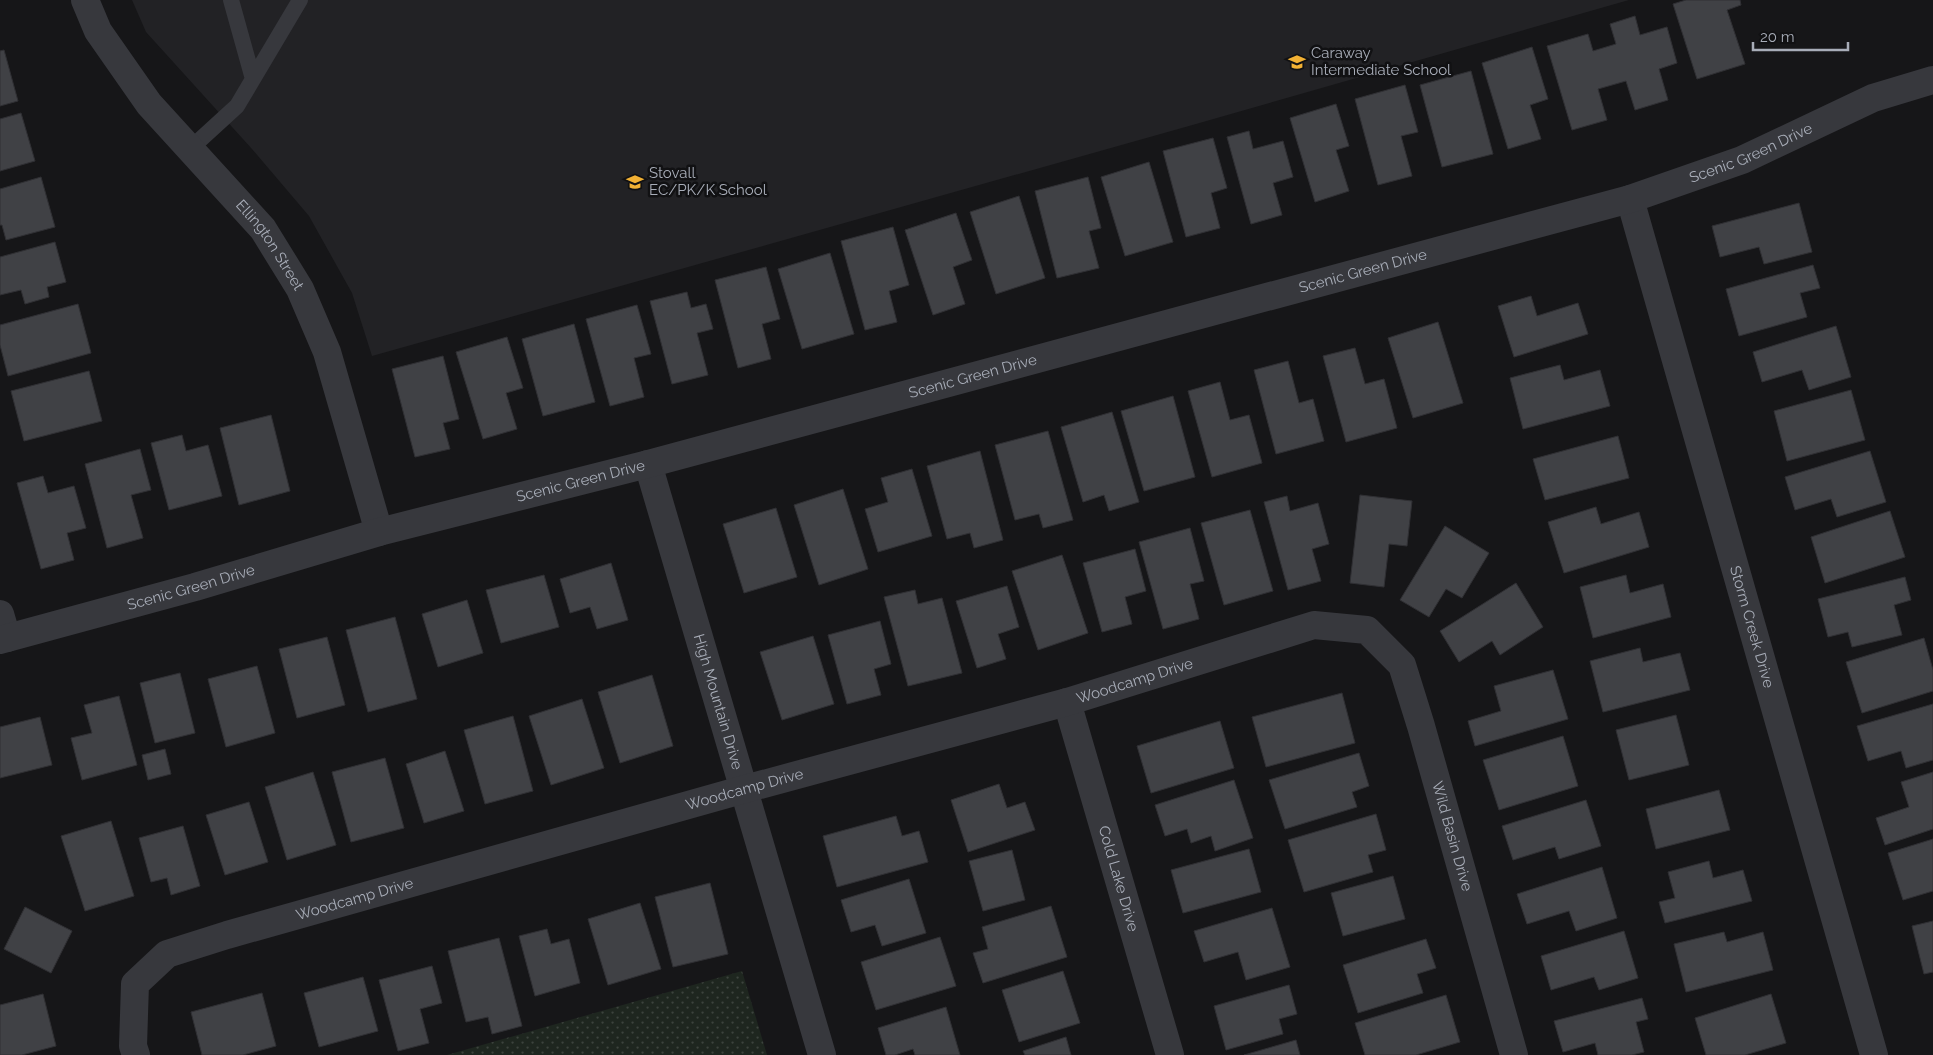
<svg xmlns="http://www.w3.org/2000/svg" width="1933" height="1055" font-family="Raleway,sans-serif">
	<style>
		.built { fill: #222225 }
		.park { fill: url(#park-dots) }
		.building { fill: #404145; stroke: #303034 }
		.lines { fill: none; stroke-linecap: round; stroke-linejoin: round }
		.lane { stroke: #37383d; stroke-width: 16 }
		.street { stroke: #37383d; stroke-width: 28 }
		.labels { text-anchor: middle; stroke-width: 5; stroke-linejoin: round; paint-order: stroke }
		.poi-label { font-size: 15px; fill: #a8adb8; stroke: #111113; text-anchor: start }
		.street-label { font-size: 15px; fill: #a8adb8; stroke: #111113 }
	</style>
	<defs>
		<pattern id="park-dots" width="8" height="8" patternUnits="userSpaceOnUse" patternTransform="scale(1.25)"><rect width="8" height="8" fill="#1e261f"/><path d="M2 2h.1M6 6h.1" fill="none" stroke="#3c433d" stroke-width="1.8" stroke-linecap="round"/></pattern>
	</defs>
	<rect width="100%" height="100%" fill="#161618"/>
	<!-- built -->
	<path class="built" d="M132,0H1629L1196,124L372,356L352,293L309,216L252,149L146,32Z"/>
	<!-- park -->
	<path class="park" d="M742,971L767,1055H447Z"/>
	<!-- building -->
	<path class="building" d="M1686,0H1740L1741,5L1727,10L1745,64L1697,79L1673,4Z
		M1635,16L1640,35L1667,27L1677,63L1659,69L1668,100L1635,110L1626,81L1598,89L1607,120L1572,130L1547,46L1588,34L1593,51L1616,44L1610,24Z
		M1532,47L1548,99L1530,105L1541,139L1508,149L1482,63Z
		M4,50L18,101L0,106V51Z
		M1471,71L1493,154L1442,167L1420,85Z
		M1405,85L1418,132L1401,136L1412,176L1378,185L1355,99Z
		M1336,104L1349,146L1336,150L1349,191L1315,202L1290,118Z
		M21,113L35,161L0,171V119Z
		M1249,131L1253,149L1283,141L1293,177L1273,183L1282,215L1251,224L1227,137Z
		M1213,138L1227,188L1211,193L1220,228L1186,237L1163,151Z
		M1149,162L1173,242L1125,256L1101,177Z
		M41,177L55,227L6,240L2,225H0V189Z
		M1088,177L1101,228L1089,231L1099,268L1057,278L1035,191Z
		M1019,196L1045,278L996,294L970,212Z
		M1799,203L1812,252L1764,264L1759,247L1720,257L1712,226Z
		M956,213L972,260L953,267L965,304L933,315L905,230Z
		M893,227L909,285L889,291L897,322L865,330L841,241Z
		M55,242L66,282L47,287L49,297L25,304L21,290L0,295V257Z
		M830,253L854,334L802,349L778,269Z
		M1813,265L1820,288L1800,293L1807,317L1739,336L1726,289Z
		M766,267L780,319L762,324L771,359L738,368L715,280Z
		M687,292L691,308L706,304L713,329L697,333L708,375L672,384L650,301Z
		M1531,296L1537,316L1578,303L1588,334L1514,357L1498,306Z
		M78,304L91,353L8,376L0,345V325Z
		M637,305L651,354L634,358L644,397L610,406L586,319Z
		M1438,322L1463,403L1413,418L1388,338Z
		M574,324L595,402L543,416L522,339Z
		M1836,326L1851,377L1809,390L1802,370L1762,382L1753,352Z
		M507,337L523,388L506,393L517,429L483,439L456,352Z
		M1355,348L1365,384L1384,379L1397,428L1346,442L1323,356Z
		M443,356L459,419L443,423L450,449L415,457L392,369Z
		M1288,361L1299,403L1313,399L1324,441L1276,454L1254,370Z
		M1560,365L1564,380L1600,370L1610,406L1523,429L1510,378Z
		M89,371L102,421L24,441L11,391Z
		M1220,382L1230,420L1249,415L1262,463L1212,477L1188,391Z
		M1851,390L1865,440L1787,461L1774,411Z
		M1173,396L1195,477L1144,491L1121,411Z
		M1112,412L1139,502L1109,511L1104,495L1083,502L1061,427Z
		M271,415L290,491L239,505L220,428Z
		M1048,431L1073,520L1043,528L1039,514L1015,520L995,445Z
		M182,435L186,451L208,445L222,496L169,510L151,443Z
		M1618,436L1629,478L1545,500L1533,459Z
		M140,449L151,490L131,495L143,538L107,548L85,464Z
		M980,451L1003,540L974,548L970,533L947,539L927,466Z
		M1870,451L1886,502L1837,517L1831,499L1795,510L1785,477Z
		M912,469L932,536L878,552L865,509L888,502L881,478Z
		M43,476L48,493L74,486L86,528L67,533L74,560L41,569L17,483Z
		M843,489L868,569L819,585L794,505Z
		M1360,495L1412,501L1407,546L1389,544L1384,587L1350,583Z
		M1287,496L1290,511L1318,503L1329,544L1312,549L1321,581L1288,590L1264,502Z
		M1596,507L1601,524L1639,512L1649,547L1564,573L1548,522Z
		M776,508L797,577L744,593L723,524Z
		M1250,510L1273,591L1224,605L1201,523Z
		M1890,511L1905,557L1825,583L1811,537Z
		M1445,526L1489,553L1462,598L1446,589L1429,617L1400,600Z
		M1190,528L1204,581L1190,584L1199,619L1163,629L1139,542Z
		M1135,549L1146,591L1125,597L1132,624L1102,632L1083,563Z
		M1062,555L1088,633L1038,650L1012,571Z
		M611,563L628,620L597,629L590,607L570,613L560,579Z
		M544,575L559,627L501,643L486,590Z
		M1626,575L1630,593L1663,584L1671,617L1593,638L1580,587Z
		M1905,577L1911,600L1894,605L1902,635L1852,647L1848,632L1828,637L1818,599Z
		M1516,583L1543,627L1500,655L1492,641L1459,662L1440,631Z
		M1007,586L1019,627L998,634L1006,659L977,668L956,601Z
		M915,590L918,604L942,598L962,673L908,686L884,597Z
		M467,600L483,653L438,667L422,614Z
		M395,617L417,699L368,712L346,630Z
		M880,621L891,664L874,669L881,695L847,704L828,635Z
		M813,636L834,704L782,720L760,652Z
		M327,637L345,705L297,718L279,649Z
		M1924,638L1933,670V691L1862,713L1846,662Z
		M1640,648L1643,662L1680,653L1690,690L1603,712L1590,661Z
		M257,666L275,733L226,747L208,679Z
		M1553,670L1568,719L1475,746L1468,721L1501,711L1494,686Z
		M180,673L195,733L155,743L140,683Z
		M652,675L673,746L620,763L598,692Z
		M1342,693L1355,743L1266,767L1252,717Z
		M119,696L137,765L82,780L71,738L92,733L84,705Z
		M582,699L604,768L551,785L529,716Z
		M1933,704V760L1906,768L1901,751L1868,761L1857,726Z
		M1676,715L1689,765L1629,780L1616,730Z
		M513,716L533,791L485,804L464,730Z
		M40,717L52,765L0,778V727Z
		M1220,721L1234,768L1151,793L1137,746Z
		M1563,736L1578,786L1499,810L1483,760Z
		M165,749L171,774L148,780L142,755Z
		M445,751L464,811L424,823L406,764Z
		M1359,753L1369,786L1352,792L1357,807L1285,829L1269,780Z
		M385,758L404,828L351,842L332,772Z
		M313,772L336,845L287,860L265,787Z
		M1933,772V829L1885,845L1876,818L1909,807L1901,782Z
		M1234,780L1253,838L1215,851L1211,836L1191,843L1187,829L1165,836L1155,805Z
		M999,784L1007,808L1025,802L1035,830L968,852L951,800Z
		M1719,790L1730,830L1656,849L1646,809Z
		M1586,800L1601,846L1559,859L1555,847L1513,860L1502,826Z
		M249,802L268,862L225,875L206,815Z
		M1376,814L1386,850L1368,855L1373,872L1304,892L1288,840Z
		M896,816L902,836L919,831L928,862L837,887L823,836Z
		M111,821L134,896L85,911L61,836Z
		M183,826L200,886L171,895L167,878L151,882L139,838Z
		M1933,839V891L1903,900L1888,853Z
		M1249,849L1261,892L1183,913L1171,870Z
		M1012,850L1025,900L983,911L969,861Z
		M1709,861L1713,878L1743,870L1752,901L1665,923L1659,902L1675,898L1668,872Z
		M1602,867L1617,918L1576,931L1569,911L1527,924L1517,894Z
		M1393,876L1405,919L1343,936L1331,893Z
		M909,879L926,933L882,946L875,925L851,932L841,900Z
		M710,883L728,954L673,967L655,897Z
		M640,903L661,969L608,985L588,919Z
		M1051,906L1067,957L983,983L973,953L988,949L982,927Z
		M25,907L72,931L51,973L4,949Z
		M1272,908L1290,967L1246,980L1238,952L1204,962L1194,931Z
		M1933,921V972L1924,974L1912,926Z
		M547,929L551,944L569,939L580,983L535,996L519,936Z
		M1624,931L1638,978L1599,990L1594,977L1551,990L1541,956Z
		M1724,932L1727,942L1763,932L1773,970L1686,992L1674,944Z
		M940,937L956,986L876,1010L861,962Z
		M499,938L522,1026L492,1034L488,1017L466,1022L448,951Z
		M1426,939L1436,968L1417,974L1423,993L1358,1013L1343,965Z
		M432,966L442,1003L420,1009L429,1043L398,1051L379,980Z
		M1063,971L1080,1023L1019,1042L1002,990Z
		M363,977L378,1031L319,1047L304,993Z
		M1289,985L1297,1014L1279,1019L1283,1034L1226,1050L1214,1006Z
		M262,993L276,1046L243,1055H202L191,1012Z
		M43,994L56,1046L22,1055H0V1005Z
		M1771,994L1786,1043L1745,1055H1706L1695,1018Z
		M1446,995L1460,1042L1416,1055H1365L1355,1023Z
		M1642,998L1648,1019L1636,1022L1644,1052L1632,1055H1598L1595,1043L1563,1052L1554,1021Z
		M946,1007L960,1055H915L913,1049L895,1055H886L878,1028Z
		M1066,1037L1071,1055H1025L1023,1051Z
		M1296,1040L1300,1055H1244Z"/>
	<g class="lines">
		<!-- lane -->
		<path class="lane" d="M231,0L253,79
			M190,149L237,106L300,0"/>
		<!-- street -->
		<g class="street">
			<path id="s1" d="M85,0L98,31L149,104L263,229L300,289L327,352L379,532"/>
			<path id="s2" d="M1630,199L1874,1055"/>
			<path id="s3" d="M648,464L822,1055"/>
			<path d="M0,614L7,638"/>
			<path id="s4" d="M0,640L195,587L379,532L648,464L1630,199L1742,160L1873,98L1933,80"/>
			<path id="s5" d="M1067,702L1170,1055"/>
			<path id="s6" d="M136,1055L133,1046L135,984L167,954L227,935L745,789L1067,702L1314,625L1367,630L1402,665L1421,726L1514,1055"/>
		</g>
	</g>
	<!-- icons -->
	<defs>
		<g id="school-bare" transform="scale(1.35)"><path d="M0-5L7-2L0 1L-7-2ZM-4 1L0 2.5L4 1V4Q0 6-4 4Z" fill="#f2b134" stroke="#111113" stroke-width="2.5" paint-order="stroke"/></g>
	</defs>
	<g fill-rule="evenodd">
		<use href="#school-bare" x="1297" y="62"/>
		<use href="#school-bare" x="635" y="182"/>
	</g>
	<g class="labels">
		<!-- poi labels -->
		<g class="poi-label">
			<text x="1311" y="58">Caraway<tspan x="1311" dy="17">Intermediate School</tspan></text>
			<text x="649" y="178">Stovall<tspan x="649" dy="17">EC/PK/K School</tspan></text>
		</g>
		<!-- street labels -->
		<g class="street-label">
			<text dy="5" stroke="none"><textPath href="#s4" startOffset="1818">Scenic Green Drive</textPath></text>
			<text dy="5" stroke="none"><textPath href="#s1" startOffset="309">Ellington Street</textPath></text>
			<text dy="5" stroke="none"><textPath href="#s4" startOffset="1412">Scenic Green Drive</textPath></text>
			<text dy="5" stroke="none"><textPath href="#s4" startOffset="1008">Scenic Green Drive</textPath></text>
			<text dy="5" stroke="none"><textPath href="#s4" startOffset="602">Scenic Green Drive</textPath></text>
			<text dy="5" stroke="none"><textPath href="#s4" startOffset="198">Scenic Green Drive</textPath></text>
			<text dy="5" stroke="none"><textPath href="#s2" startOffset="445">Storm Creek Drive</textPath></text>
			<text dy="5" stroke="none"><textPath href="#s6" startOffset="1121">Woodcamp Drive</textPath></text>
			<text dy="5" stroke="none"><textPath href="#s3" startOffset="248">High Mountain Drive</textPath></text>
			<text dy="5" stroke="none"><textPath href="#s6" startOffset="716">Woodcamp Drive</textPath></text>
			<text dy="5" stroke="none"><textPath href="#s6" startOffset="1590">Wild Basin Drive</textPath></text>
			<text dy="5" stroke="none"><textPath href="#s5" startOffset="184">Cold Lake Drive</textPath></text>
			<text dy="5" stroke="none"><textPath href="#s6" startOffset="311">Woodcamp Drive</textPath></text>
		</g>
	</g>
	<!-- scale -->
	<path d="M1753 42v8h95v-8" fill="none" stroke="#a8adb8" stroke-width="2.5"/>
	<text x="1760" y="42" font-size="15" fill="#a8adb8" stroke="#111113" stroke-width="4" paint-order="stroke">20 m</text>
</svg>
